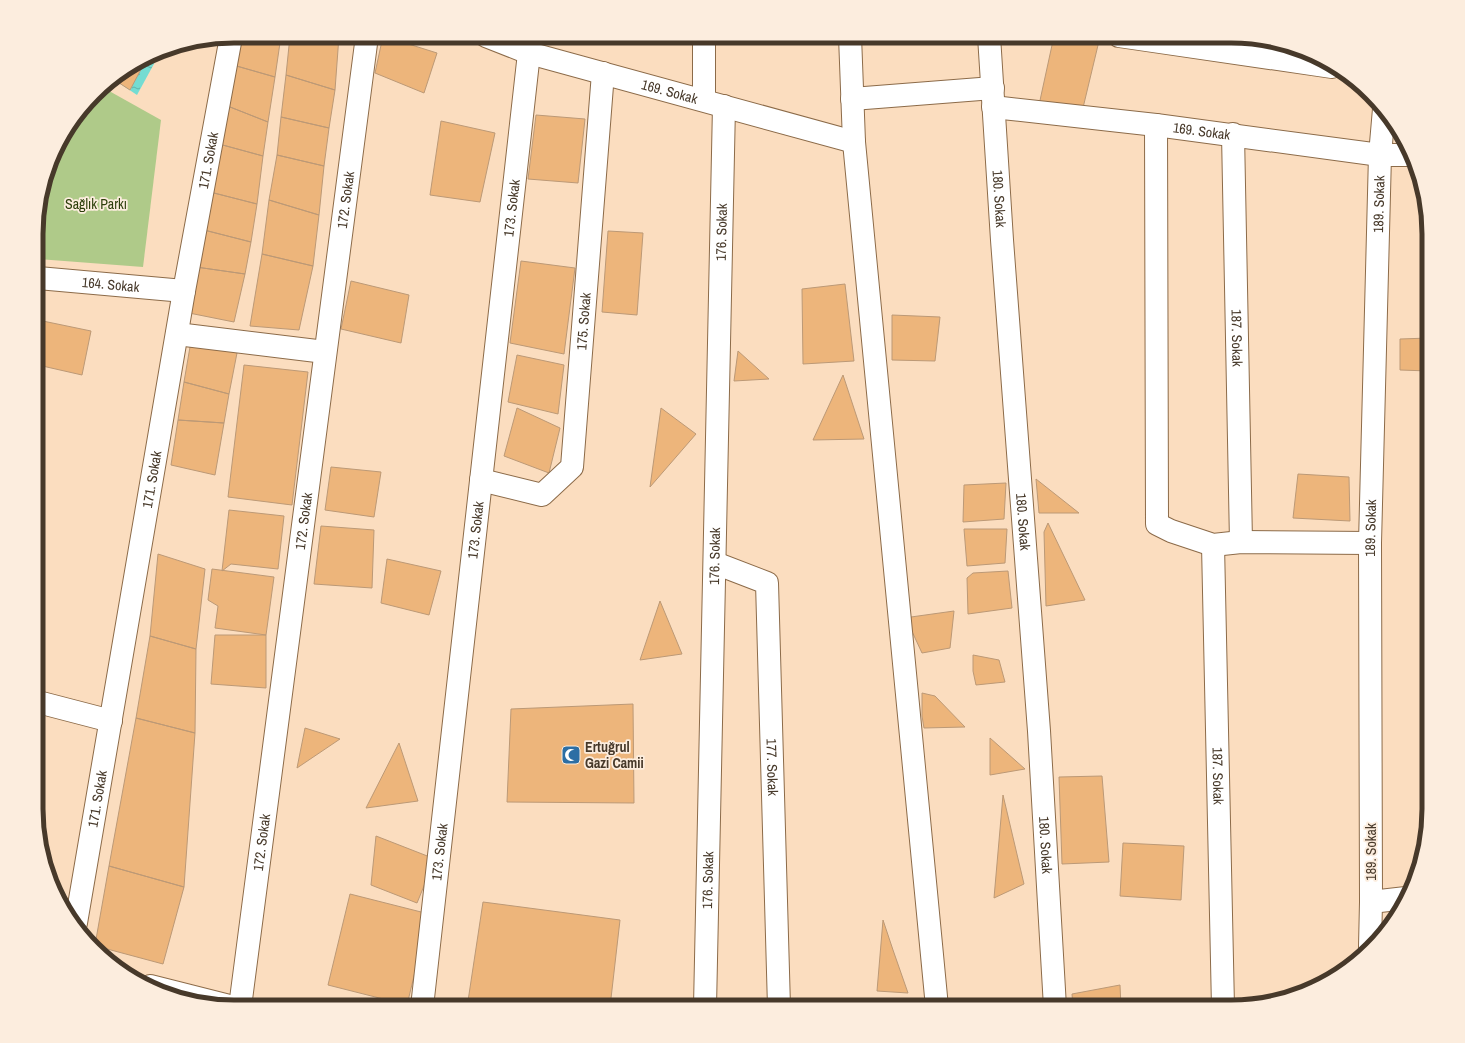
<svg xmlns="http://www.w3.org/2000/svg" width="1465" height="1043" font-family="'Archivo Narrow',sans-serif">
	<style>
		.green { fill: #afca89 }
		.water { fill: url(#water-ripples) }
		.building { fill: #edb57b; stroke: #bc9976 }
		.lines { fill: none; stroke-linecap: round; stroke-linejoin: round }
		.minor-casing { stroke: #8c6b49; stroke-width: 24 }
		.major-casing { stroke: #8c6b49; stroke-width: 24 }
		.minor { stroke: #fff; stroke-width: 22 }
		.major { stroke: #fff; stroke-width: 22 }
		.labels { text-anchor: middle; stroke-width: 3.5; stroke-linejoin: round; paint-order: stroke }
		.street-label { font-size: 14px; fill: #47392a; stroke: #fcedde }
		.park-label { font-size: 14px; fill: #2d3f0b; stroke: #fcedde }
		.poi-label { font-size: 14px; font-weight: bold; fill: #47392a; stroke: #fcedde; text-anchor: start }
		.rim { fill: none; stroke: #47392a; stroke-width: 5 }
	</style>
	<defs>
		<pattern id="water-ripples" width="26" height="14" patternUnits="userSpaceOnUse"><rect width="26" height="14" fill="#74dcd2"/><path d="M2 4q2-2 4 0t4 0M15 11q2-2 4 0t4 0" fill="none" stroke="#61b3ab"/></pattern>
	</defs>
	<rect width="100%" height="100%" fill="#fbddbf"/>
	<!-- green -->
	<path class="green" d="M102,87L161,120L143,267L38,259V209L57,146Z"/>
	<!-- water -->
	<path class="water" d="M159,51H161L137,95L113,79Z"/>
	<!-- building -->
	<path class="building" d="M238,36H281L275,77L233,65Z
		M290,36H339L335,90L286,75Z
		M383,36L437,53L424,93L375,73Z
		M1054,36H1076L1099,41L1082,112L1039,105Z
		M147,58L130,90L113,79Z
		M233,65L275,77L268,122L225,105Z
		M286,75L335,90L329,128L281,117Z
		M225,105L268,122L263,156L219,144Z
		M536,115L585,119L578,183L528,179Z
		M281,117L329,128L324,166L277,155Z
		M441,121L495,133L480,202L430,195Z
		M219,144L263,156L257,204L210,192Z
		M277,155L324,166L319,215L269,200Z
		M210,192L257,204L251,242L204,230Z
		M269,200L319,215L313,266L262,254Z
		M204,230L251,242L245,274L196,267Z
		M608,231L643,233L637,315L602,312Z
		M262,254L313,266L299,330L250,326Z
		M521,261L575,268L564,354L510,343Z
		M196,267L245,274L234,322L189,313Z
		M351,281L409,295L401,343L341,329Z
		M845,284L854,361L803,364L802,289Z
		M892,315L940,317L935,361L892,360Z
		M38,320L91,331L82,375L38,365Z
		M1429,338V371L1400,370V339Z
		M191,341L237,353L229,394L184,382Z
		M738,351L769,379L734,381Z
		M517,355L564,365L558,414L508,402Z
		M244,365L308,372L292,505L228,497Z
		M843,375L864,439L813,440Z
		M184,382L229,394L224,423L178,420Z
		M517,408L560,428L549,473L504,456Z
		M661,408L696,434L650,487Z
		M178,420L224,423L215,475L171,465Z
		M331,467L381,472L374,517L325,510Z
		M1298,474L1349,477L1350,521L1293,518Z
		M1036,479L1079,513H1039Z
		M1006,483L1004,519L963,522L964,485Z
		M229,510L284,516L278,569L231,564L222,571Z
		M1048,523L1085,600L1046,606L1044,532Z
		M321,526L374,530L372,588L314,584Z
		M964,529H1007L1005,563L967,566Z
		M158,554L205,569L196,649L150,636Z
		M38,558L42,560L38,577Z
		M387,559L441,571L429,615L381,603Z
		M212,569L274,577L266,635L215,628L218,606L208,600Z
		M1008,571L1012,608L968,614L967,578L973,573Z
		M660,601L682,654L640,660Z
		M954,611L950,648L922,653L909,625L911,617Z
		M215,635H266V688L211,684Z
		M150,636L196,649L195,733L136,718Z
		M973,655L999,660L1005,682L976,685L973,671Z
		M922,693L935,696L965,727L924,728L922,716Z
		M633,704L634,803L507,802L511,709Z
		M136,718L195,733L184,887L109,866Z
		M305,728L340,739L297,768Z
		M990,738L1025,769L990,775Z
		M399,743L418,801L366,808Z
		M1102,776L1109,862L1062,864L1059,777Z
		M1003,795L1024,884L994,898Z
		M376,836L435,859L417,903L371,885Z
		M1123,843L1184,846L1181,900L1120,896Z
		M109,866L184,887L163,964L96,946L95,945Z
		M350,894L429,914L407,1005L328,985Z
		M483,902L620,920L610,1007H491L468,1001Z
		M883,920L893,950L908,993L877,991Z
		M1120,985L1121,1007H1073L1072,994Z"/>
	<g class="lines">
		<!-- minor casing -->
		<g class="minor-casing">
			<g id="minor">
				<path id="s1" d="M486,36L529,53L854,142"/>
				<path d="M704,36V100"/>
				<path d="M850,36L854,142L937,1007"/>
				<path id="s2" d="M989,36L1002,240L1039,731L1055,1007"/>
				<path d="M1119,36L1332,67"/>
				<path d="M852,99L993,88"/>
				<path id="s3" d="M993,107L1156,125L1380,155H1411"/>
				<path d="M1156,125L1157,524L1171,531L1213,545L1241,542L1370,543"/>
				<path id="s4" d="M1233,134L1241,542"/>
				<path id="s5" d="M38,278L184,291"/>
				<path d="M177,334L325,352"/>
				<path id="s6" d="M481,480L542,495L572,467L603,73"/>
				<path id="s7" d="M1213,545L1223,1007"/>
				<path id="s8" d="M715,563L767,583L779,1007"/>
				<path d="M38,702L111,721"/>
				<path d="M1371,902L1406,898"/>
				<path id="s9" d="M76,923L184,291L231,37"/>
				<path id="s10" d="M1370,947L1371,902L1370,543L1380,155L1384,109"/>
				<path id="s11" d="M240,1007L367,36"/>
				<path id="s12" d="M422,1007L529,53"/>
				<path id="s13" d="M705,1007L724,106"/>
			</g>
		</g>
		<!-- major casing -->
		<g class="major-casing">
			<path id="major" d="M150,986L233,1007"/>
		</g>
		<!-- minor -->
		<use href="#minor" class="minor"/>
		<!-- major -->
		<use href="#major" class="major"/>
	</g>
	<!-- icons -->
	<defs>
		<g id="mosque-square" transform="scale(1)"><rect x="-9" y="-9" width="18" height="18" rx="4" fill="#2c6ea4" stroke="#fcedde"/><path d="M3.5-4.9A6 6 0 1 0 3.5 4.9A5 5 0 1 1 3.5-4.9Z" fill="#fff"/></g>
	</defs>
	<g fill-rule="evenodd">
		<use href="#mosque-square" x="571" y="755"/>
	</g>
	<g class="labels">
		<!-- street labels -->
		<g class="street-label">
			<text dy="5" stroke="none"><textPath href="#s1" startOffset="192">169. Sokak</textPath></text>
			<text dy="5" stroke="none"><textPath href="#s3" startOffset="210">169. Sokak</textPath></text>
			<text dy="5" stroke="none"><textPath href="#s9" startOffset="774">171. Sokak</textPath></text>
			<text dy="5" stroke="none"><textPath href="#s2" startOffset="163">180. Sokak</textPath></text>
			<text dy="5" stroke="none"><textPath href="#s11" startOffset="814">172. Sokak</textPath></text>
			<text dy="5" stroke="none"><textPath href="#s10" startOffset="743">189. Sokak</textPath></text>
			<text dy="5" stroke="none"><textPath href="#s12" startOffset="804">173. Sokak</textPath></text>
			<text dy="5" stroke="none"><textPath href="#s13" startOffset="775">176. Sokak</textPath></text>
			<text dy="5" stroke="none"><textPath href="#s5" startOffset="73">164. Sokak</textPath></text>
			<text dy="5" stroke="none"><textPath href="#s6" startOffset="250">175. Sokak</textPath></text>
			<text dy="5" stroke="none"><textPath href="#s4" startOffset="204">187. Sokak</textPath></text>
			<text dy="5" stroke="none"><textPath href="#s9" startOffset="450">171. Sokak</textPath></text>
			<text dy="5" stroke="none"><textPath href="#s11" startOffset="490">172. Sokak</textPath></text>
			<text dy="5" stroke="none"><textPath href="#s2" startOffset="487">180. Sokak</textPath></text>
			<text dy="5" stroke="none"><textPath href="#s10" startOffset="419">189. Sokak</textPath></text>
			<text dy="5" stroke="none"><textPath href="#s12" startOffset="480">173. Sokak</textPath></text>
			<text dy="5" stroke="none"><textPath href="#s13" startOffset="451">176. Sokak</textPath></text>
			<text dy="5" stroke="none"><textPath href="#s8" startOffset="240">177. Sokak</textPath></text>
			<text dy="5" stroke="none"><textPath href="#s7" startOffset="231">187. Sokak</textPath></text>
			<text dy="5" stroke="none"><textPath href="#s9" startOffset="126">171. Sokak</textPath></text>
			<text dy="5" stroke="none"><textPath href="#s11" startOffset="166">172. Sokak</textPath></text>
			<text dy="5" stroke="none"><textPath href="#s2" startOffset="811">180. Sokak</textPath></text>
			<text dy="5" stroke="none"><textPath href="#s12" startOffset="156">173. Sokak</textPath></text>
			<text transform="translate(1371 852) rotate(-90)" y="5">189. Sokak</text>
			<text dy="5" stroke="none"><textPath href="#s13" startOffset="127">176. Sokak</textPath></text>
		</g>
		<!-- park labels -->
		<g class="park-label">
			<text x="96" y="209">Sağlık Parkı</text>
		</g>
		<!-- poi labels -->
		<g class="poi-label">
			<text x="585" y="752">Ertuğrul<tspan x="585" dy="16">Gazi Camii</tspan></text>
		</g>
	</g>
	<!-- crop -->
	<path d="M0 0H1465V1043H0ZM234 43H1231A191 191 0 0 1 1422 234V809A191 191 0 0 1 1231 1000H234A191 191 0 0 1 43 809V234A191 191 0 0 1 234 43Z" fill="#fcedde" fill-rule="evenodd"/>
	<path class="rim" d="M234 43H1231A191 191 0 0 1 1422 234V809A191 191 0 0 1 1231 1000H234A191 191 0 0 1 43 809V234A191 191 0 0 1 234 43Z"/>
</svg>
